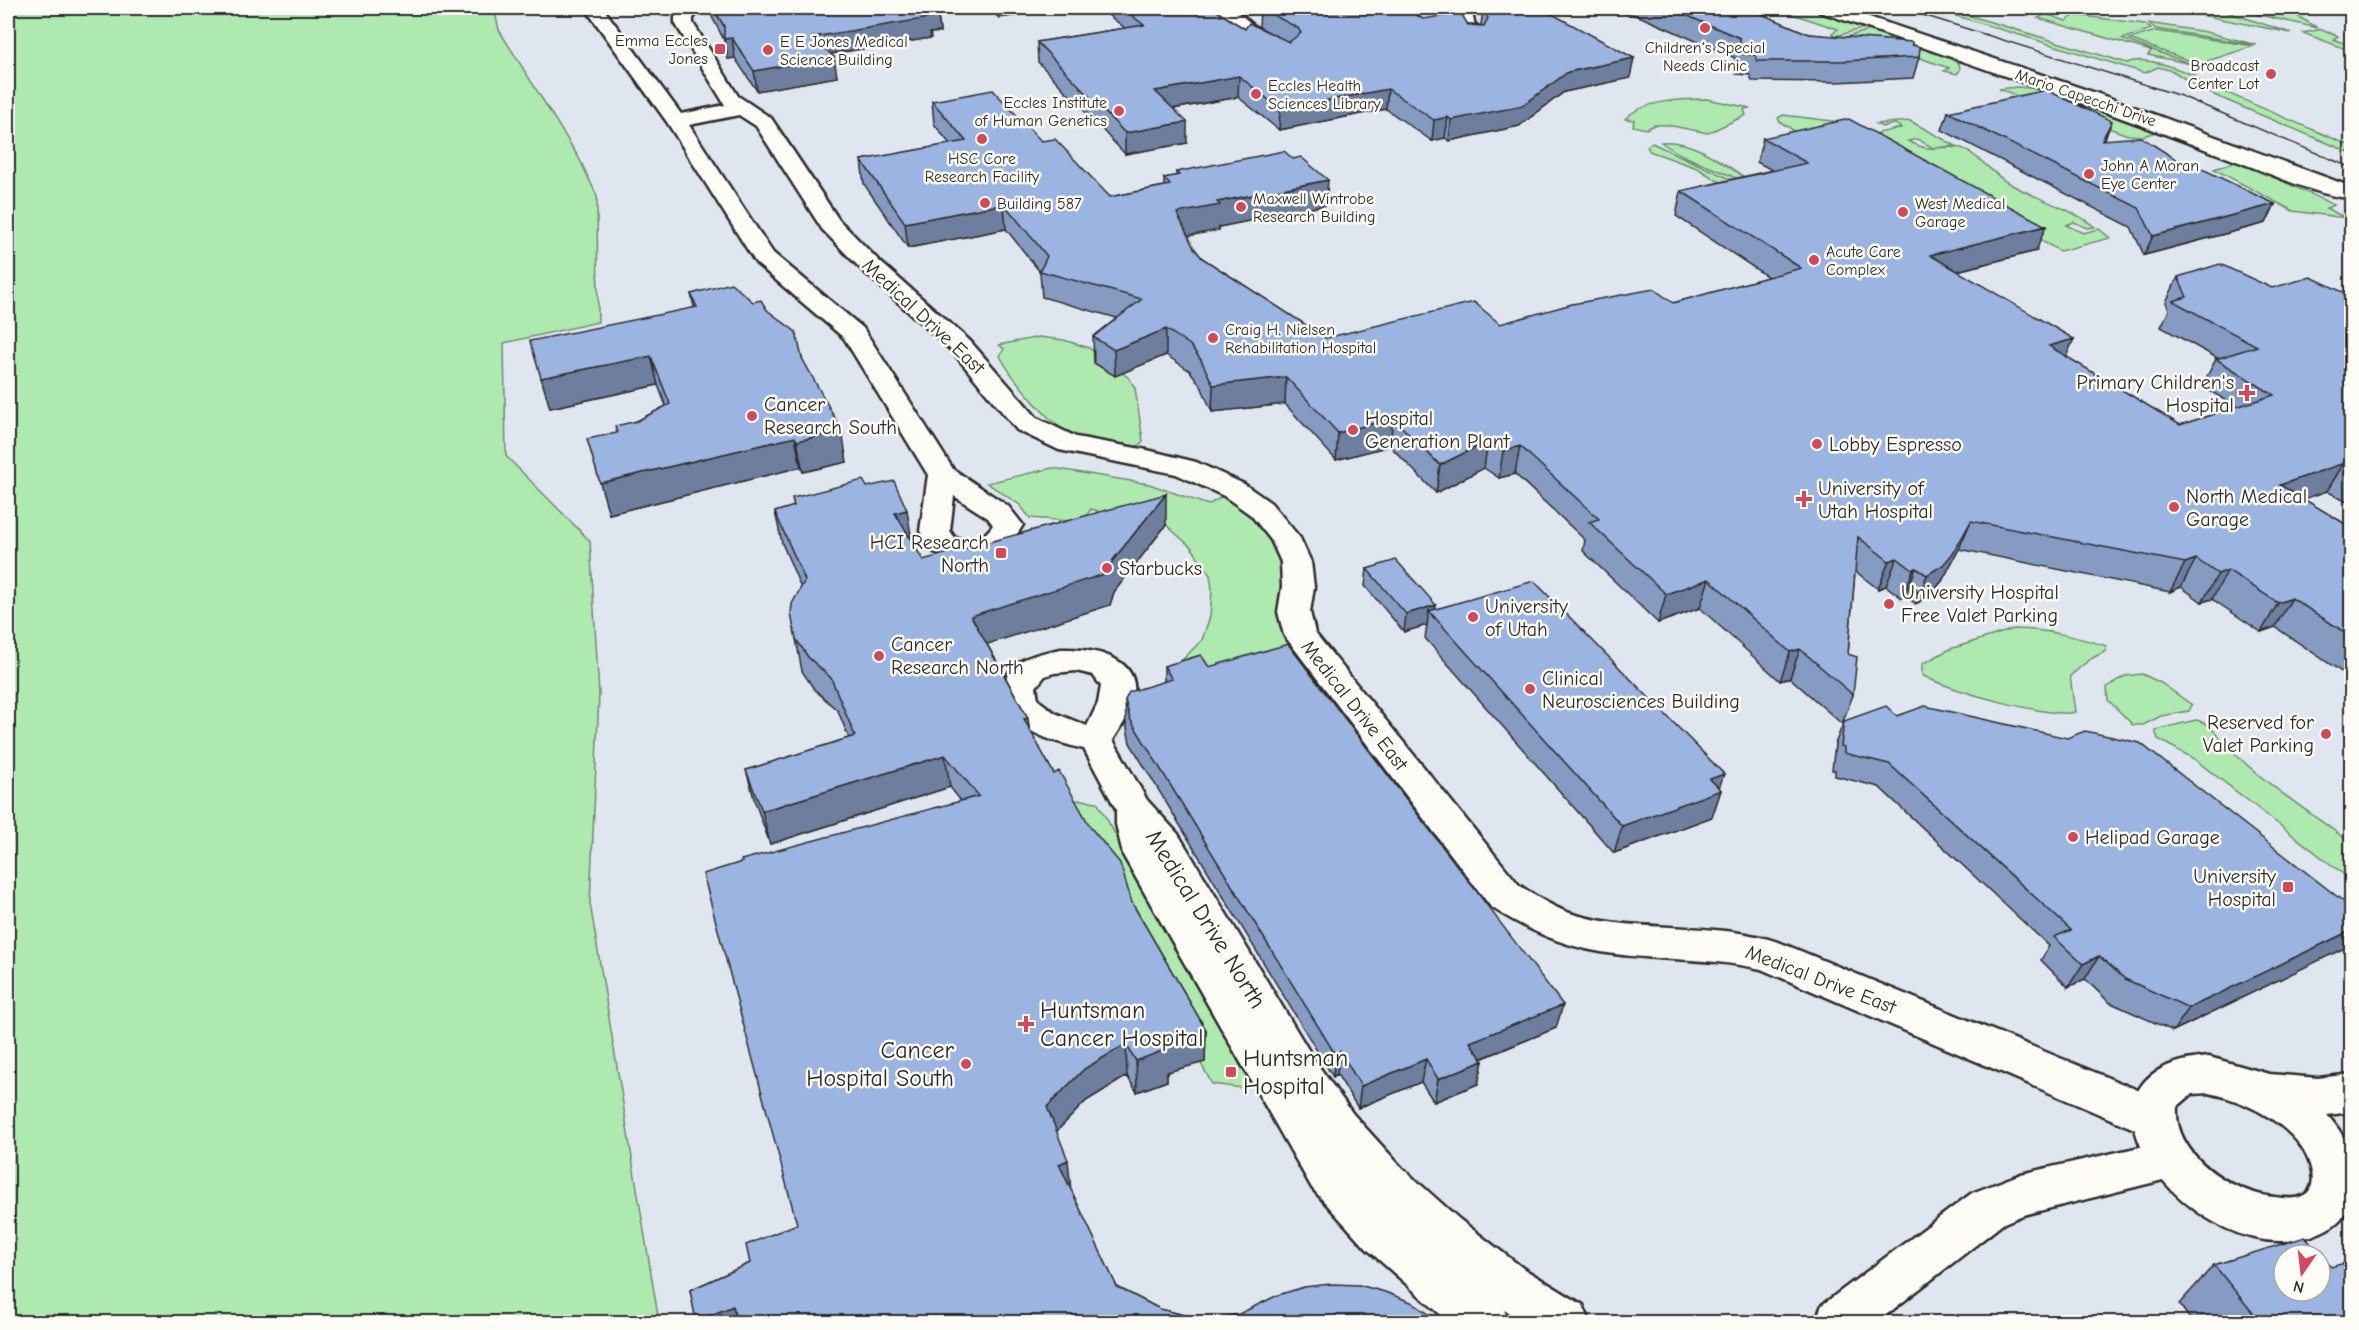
<svg xmlns="http://www.w3.org/2000/svg" width="2359" height="1330" font-family="'Comic Neue',sans-serif">
	<style>
		.built { fill: #e0e6f0; fill-rule: evenodd }
		.green { fill: #aeeab0; stroke: #6c8a6e; stroke-width: 1.5 }
		.lines { fill: none; stroke-linecap: round; stroke-linejoin: round }
		.street-casing { stroke: #2b2b2b; stroke-width: 5 }
		.secondary-casing { stroke: #2b2b2b; stroke-width: 5 }
		.street { fill: #fdfcf7; fill-rule: evenodd }
		.secondary { fill: #fdfcf7; fill-rule: evenodd }
		.tram { stroke: #2b2b2b; stroke-width: 1.5 }
		.wall { fill: #869bc2; stroke: #2b2b2b; stroke-width: 1.5 }
		.shaded-wall { fill: #6d7e9e; stroke: #2b2b2b; stroke-width: 1.5 }
		.building { fill: #9cb4e1; stroke: #2b2b2b; stroke-width: 1.5; fill-rule: evenodd }
		.poi-dot { fill: #d1495b; stroke: #fdfcf7; stroke-width: 2 }
		.labels { text-anchor: middle; stroke-width: 5; stroke-linejoin: round; paint-order: stroke }
		.far-poi-label { font-size: 16px; fill: #2b2b2b; stroke: #fdfcf7; text-anchor: start }
		.far-street-label { font-size: 16px; fill: #2b2b2b; stroke: #fdfcf7 }
		.street-label { font-size: 20px; fill: #2b2b2b; stroke: #fdfcf7 }
		.poi-label { font-size: 20px; fill: #2b2b2b; stroke: #fdfcf7; text-anchor: start }
		.near-street-label { font-size: 24px; fill: #2b2b2b; stroke: #fdfcf7 }
		.near-poi-label { font-size: 24px; fill: #2b2b2b; stroke: #fdfcf7; text-anchor: start }
	</style>
	<rect width="100%" height="100%" fill="#fdfcf7"/>
	<filter id="ink" filterUnits="userSpaceOnUse"><feTurbulence type="fractalNoise" baseFrequency=".0167" numOctaves="2"/><feDisplacementMap in="SourceGraphic" scale="12" xChannelSelector="R" yChannelSelector="G"/><feConvolveMatrix kernelMatrix="1 2 1 2 8 2 1 2 1" color-interpolation-filters="sRGB"/></filter>
	<g filter="url(#ink)">
		<!-- built -->
		<path class="built" d="M494,8H2351V1322H659L590,903L599,694L590,541L506,456L504,343L597,196L579,158L499,30ZM2284,1255H2320V1291H2284Z"/>
		<!-- green -->
		<path class="green" d="M8,8H494L499,30L579,158L597,196L598,322L504,343L506,456L590,541L599,694L590,903L659,1322H8V1134L11,1120L8,1108Z
			M1774,8H1806L1865,28L1836,36L1832,33L1838,29Z
			M1930,8H1944L2127,63C2145,55 2178,69 2196,76L2192,78L2351,146V153L2202,90L2173,71L2158,67L2145,73Z
			M2166,8H2242L2262,14L2271,12L2294,14L2318,28L2233,9L2227,12L2291,33Z
			M2046,14L2066,21L2075,15L2145,24L2151,29L2122,39L2191,64L2148,55L2151,51L2038,18Z
			M2148,23L2206,32L2257,45L2156,29Z
			M2322,29L2338,36L2333,39L2351,46V51L2303,33Z
			M1871,30L1936,52L1959,63L1960,70L1957,74L1944,71L1949,68L1865,39L1842,38Z
			M2156,31L2254,46L2198,64L2129,39Z
			M2017,87L2051,90L2164,130L2143,136L2128,135L1999,89Z
			M1707,99L1750,108L1744,109L1746,115L1708,133L1667,125H1654L1646,129L1633,126L1634,120L1625,119C1643,100 1683,99 1707,99Z
			M1783,115L1848,123L1809,140L1780,122L1778,118Z
			M1910,121L1956,146L1933,148L1917,139L1908,141C1935,155 1937,144 1961,148C1972,150 1993,173 2005,181C2034,199 2068,206 2095,227L2087,228L2074,222L2066,225L2083,233L2099,229L2110,238L2060,251L1852,139L1901,128L1895,124L1882,127L1876,124Z
			M1661,142C1694,138 1727,167 1754,183L1755,188C1726,170 1689,163 1661,142Z
			M1652,143L1739,183L1747,199L1697,168L1649,151L1647,146Z
			M2239,161L2334,205L2326,208L2346,218L2293,211L2214,169Z
			M1039,337L1064,340L1089,348L1129,378L1135,388L1143,441L1137,447C1117,446 1091,444 1073,436C1053,428 1010,376 1000,356L1004,349L999,345Z
			M1052,468L1149,484L1208,505L1223,496C1254,516 1283,546 1282,586C1281,613 1277,618 1289,644L1189,676L1180,662L1202,640L1210,616L1212,590L1210,575L1192,548L1165,524L1119,518L1091,509L1082,522L1030,518L1020,505L987,483Z
			M2014,629C2047,629 2076,637 2107,646L2106,651L2089,660L2070,676L2075,712C2054,719 1944,689 1922,675V664L1950,649Z
			M2142,674L2161,683L2192,705L2189,711L2161,716L2143,725H2133L2108,700L2107,687L2125,676Z
			M2196,720C2213,724 2218,738 2230,749C2266,785 2311,813 2351,843V880L2194,759L2158,739L2155,730Z
			M1081,800L1097,802L1242,1058L1248,1082L1242,1088L1212,1084L1060,802Z"/>
		<g class="lines">
			<!-- street casing -->
			<g class="street-casing">
				<path id="street" d="M585,8H603L681,114L725,105L675,23V17L684,8H703L693,18V23L738,96L771,118L839,220L878,260L970,341L1037,418L1076,437L1147,450L1196,462L1244,484L1271,503L1300,538L1311,562L1314,587L1310,612L1315,633L1519,885C1537,897 1555,909 1576,915C1643,934 1714,920 1781,943L2169,1103L2176,1117L2169,1131L2154,1136L2139,1131L1761,969C1708,957 1654,961 1601,952C1560,945 1526,929 1491,907L1284,635L1278,612L1282,587L1281,562L1271,540L1251,515L1224,496L1176,474L1059,450L1017,430L952,351L862,270L822,229L756,126L739,115L689,125L773,253L863,328L953,469L1008,506L1023,525C1000,563 974,562 934,552L920,531L928,475L844,338L756,263L667,122ZM954,496L988,518L993,525C983,540 972,541 955,538L950,531Z
					M1213,8H1232L1267,36L1293,52L1284,58L1253,44Z
					M1453,8H1471L1474,22L1484,39L1482,43H1468L1456,22Z
					M1061,649C1088,648 1139,655 1134,694C1132,711 1122,726 1113,740L1147,800L1178,834L1315,1061L1353,1114L1402,1168L1459,1219L1524,1269L1583,1305L1590,1322H1524L1504,1310L1509,1322H1449L1367,1249L1312,1188L1123,855L1116,824V809L1084,749C1062,743 1037,738 1020,723C1000,706 997,676 1021,661C1033,654 1048,652 1061,649ZM1076,671L1093,675L1101,686L1098,703L1087,726L1055,713L1038,700L1036,687L1045,676L1054,673Z
					M2171,1140L2187,1146L2193,1160L2187,1174L2023,1215L2004,1223L1877,1322H1815L1822,1305L1972,1193L2021,1174Z"/>
			</g>
			<!-- secondary casing -->
			<g class="secondary-casing">
				<path id="secondary" d="M1817,8H1842L2096,93L2352,187V197C2333,201 2273,175 2252,167C2109,112 1965,61 1820,12Z
					M2209,1057L2269,1074L2318,1078L2352,1074V1112L2327,1115C2346,1136 2352,1152 2352,1181C2352,1188 2353,1196 2350,1203C2343,1221 2332,1228 2314,1235C2199,1279 2035,1070 2209,1057ZM2209,1093C2248,1101 2305,1129 2312,1173C2314,1182 2312,1192 2302,1196C2295,1200 2283,1198 2275,1197C2232,1193 2173,1155 2177,1107L2192,1094Z"/>
			</g>
			<!-- street -->
			<use href="#street" class="street"/>
			<!-- secondary -->
			<use href="#secondary" class="secondary"/>
			<!-- tram -->
			<path class="tram" d="M1901,8L2181,96L2352,168"/>
		</g>
		<!-- wall -->
		<path class="wall" d="M710,8H1063L999,18L990,9L938,15L940,32L930,33L931,38L831,54L837,77L757,91L735,58L728,59L724,40L712,17Z
			M1099,8H1212L1245,29L1274,35L1259,27L1260,10L1256,8H1405L1423,19L1481,25L1483,9L1630,78L1564,92L1519,126L1449,141L1445,138L1432,141L1386,109L1279,130L1238,97L1173,109L1187,143L1125,154L1038,62L1037,42L1125,28Z
			M1554,8H1747L1809,34L1912,45L1919,57L1913,78L1837,82L1752,81L1750,75L1736,74L1735,58L1641,17L1613,9H1553Z
			M932,101L1041,141L1110,197L1164,186V178L1176,176V172L1326,205L1219,227V230L1188,236L1194,248L1202,258L1326,338L1500,324L1673,303L1768,277L1676,216L1681,191L1772,170L1757,162L1763,138L2036,251L1957,271L2066,357L2180,425L2236,407L2202,386L2216,359L2217,358L2161,327L2169,310L2166,302L2178,277L2272,288L2347,294L2352,293V505L2327,491L2303,499L2352,528V679L2275,627L2261,632L2212,599L2202,602L2181,587L2170,592L1959,549L1942,581L1932,593L1916,604L1905,596L1902,598L1886,586L1878,589L1855,571L1848,654L1853,695L1842,724L1790,678L1780,681L1700,608L1658,623L1583,551L1585,540L1515,474L1499,478L1484,468L1436,493L1390,446L1336,460L1285,404L1212,412L1201,386L1190,371L1166,355L1115,376L1094,363L1093,337L1117,318L1042,297L1040,272L1006,229L908,248L864,184L861,160L950,144L934,124Z
			M1948,112L2104,140L2177,160L2275,204L2266,223L2144,255L2131,227L1942,130Z
			M691,294L753,302L767,310L802,358L847,462L803,472L801,467L609,514L617,433L637,421L666,406L658,385L550,408L694,307Z
			M867,487L911,542L923,560L1166,525L1114,592L1110,605L987,644L1028,718L1029,729L1054,774L1132,903L1206,1030L1205,1062L1167,1072V1081L1137,1092L1127,1076L1086,1101L1056,1132L1070,1189L1117,1287L1160,1309L1197,1318L1442,1323H697L690,1290L750,1263L797,1224L961,801L950,787L770,844L755,802L746,770L849,738L838,711L814,689L802,671L796,639L801,588L782,543L775,512Z
			M1367,569L1436,605L1435,609L1719,788L1721,790L1712,817L1614,853L1425,638L1427,625L1404,632L1365,586Z
			M1164,666L1209,667L1556,1028L1481,1059L1483,1061L1478,1084L1434,1102L1421,1082L1358,1108L1337,1074L1333,1077L1130,743L1126,723L1125,700L1164,682Z
			M1897,716L2352,908V944L2173,1031L2109,1002L2085,979L2068,987L2041,960L2049,946L1879,787L1835,776V770H1832L1835,744L1844,721Z
			M2214,1265L2352,1323H2193L2179,1304Z"/>
		<!-- shaded-wall -->
		<path class="shaded-wall" d="M925,8H989L990,9L938,15L940,32L930,33L931,38L816,56L813,37Z
			M998,8H1063L999,18Z
			M732,38L735,58L728,59L724,39Z
			M834,57L837,77L757,91L754,71Z
			M1634,58L1630,78L1564,92L1519,126L1449,141L1451,120L1568,72Z
			M1239,76L1238,97L1155,112V91Z
			M1388,89L1386,109L1279,130L1280,109Z
			M1448,117L1445,138L1432,141L1434,120Z
			M2112,121L2105,139L2094,158L2102,140Z
			M1187,122V143L1125,154V133Z
			M1328,180L1326,205L1219,227V230L1177,238V213L1217,202Z
			M1004,204L1006,229L908,248L905,223Z
			M2275,204L2266,223L2144,255L2153,236Z
			M2046,226L2036,251L1921,280L1930,255Z
			M1166,329V355L1115,376L1114,350Z
			M2074,339L2062,366L2049,346Z
			M651,356L658,385L550,408L541,378Z
			M1286,377L1285,404L1212,412L1213,385Z
			M1393,418L1390,446L1336,460L1338,433Z
			M842,431L847,462L803,472L797,441Z
			M795,437L801,467L609,514L600,483Z
			M1488,441L1484,468L1436,493L1440,465Z
			M1520,446L1515,474L1499,478L1503,451Z
			M2344,463L2327,491L2264,513L2280,485Z
			M1166,494V525L1114,592L1110,605L975,648L971,616L1113,560Z
			M907,510L912,541L895,513Z
			M1971,521L1959,549L1942,581L1932,593L1916,604L1927,575Z
			M1897,558L1886,586L1878,589L1889,561Z
			M2196,559L2181,587L2170,592L2185,563Z
			M1916,568L1905,596L1902,598L1913,570Z
			M2228,570L2212,599L2202,602L2218,574Z
			M1709,579L1700,608L1658,623L1666,594Z
			M2292,598L2275,627L2261,632L2278,603Z
			M1436,605L1434,618L1429,611L1427,625L1404,632L1406,614Z
			M1800,649L1790,678L1780,681L1790,652Z
			M1028,718L1031,751L1024,719Z
			M945,755L950,787L770,844L762,811Z
			M1724,774L1718,791L1721,790L1712,817L1614,853L1622,826L1710,779Z
			M2352,930L2351,945L2173,1031L2189,1008Z
			M2099,956L2085,979L2068,987L2083,964Z
			M1563,1005L1556,1028L1465,1065L1470,1042Z
			M1206,1030L1205,1062L1167,1072V1081L1137,1092L1136,1061L1162,1041Z
			M1126,1044L1127,1076L1086,1101L1050,1138L1047,1107L1084,1069Z
			M1340,1051L1337,1074L1333,1077L1335,1054Z
			M1426,1059L1421,1082L1358,1108L1361,1086Z
			M1483,1061L1478,1084L1434,1102L1438,1079Z
			M1068,1160L1071,1191L1059,1164Z
			M733,1306L740,1323H697L696,1321Z"/>
		<!-- building -->
		<path class="building" d="M713,8H934L938,12L925,14L929,18L813,37L834,57L754,71L732,38L724,39V26Z
			M1122,8H1212L1245,29L1249,23L1289,42L1301,33L1298,28L1260,8H1405L1423,19L1461,13L1468,25L1484,26L1488,18L1483,9L1491,8H1541L1634,58L1568,72L1522,106L1451,120L1448,117L1434,120L1388,89L1280,109L1239,76L1155,91L1187,122L1125,133L1037,42L1144,25Z
			M1669,8H1747L1809,34L1912,42V45L1920,47L1919,57L1843,61H1757L1755,55L1740,54V38Z
			M993,90L1041,141L1055,139L1110,197L1170,185L1164,178L1179,175L1176,172L1284,151L1293,159L1301,157L1328,180L1217,202L1220,205L1177,213L1194,248L1202,258L1326,338L1474,302L1500,324L1572,304L1654,289L1673,303L1801,268L1681,191L1807,163L1763,138L1849,119L2046,226L1930,255L2074,339L2049,346L2180,425L2274,395L2216,359L2257,346L2173,301L2187,297L2178,277L2220,264L2272,288L2311,277L2347,294L2352,293V468L2344,463L2280,485L2352,528V637L2292,598L2278,603L2228,570L2218,574L2196,559L2185,563L1971,521L1954,552L1943,565L1927,575L1916,568L1913,570L1897,558L1889,561L1858,537L1848,654L1857,657L1853,695L1800,649L1790,652L1709,579L1666,594L1589,522L1599,519L1520,446L1503,451L1488,441L1440,465L1393,418L1338,433L1286,377L1213,385L1201,360L1190,345L1166,329L1114,350L1093,337L1142,299L1040,271L1047,256L1004,204L905,223L861,160L966,141L932,101Z
			M2046,90L2112,121L2102,140L2141,137L2177,160L2186,161L2275,204L2153,236L2139,208L1948,112Z
			M731,283L753,302L761,300L767,310L796,332L802,358L842,431L797,441L795,437L600,483L587,439L617,433L615,426L637,421L670,404L651,356L541,378L530,341L697,307L691,294Z
			M863,480L867,487L894,481L907,510L895,513L923,560L1166,494L1113,560L1108,573L971,616L1028,718L1024,719L1054,774L1059,771L1091,828L1120,863L1132,903L1206,1030L1162,1041L1167,1049L1136,1061L1126,1044L1084,1069L1047,1107L1068,1160L1059,1164L1117,1287L1160,1309L1197,1318L1216,1319L1239,1314L1278,1295L1304,1287L1331,1284L1359,1285L1385,1292L1411,1302L1442,1323H737L733,1306L696,1321L690,1290L750,1263L746,1245L797,1224L703,874L742,862L741,860L979,796L945,755L762,811L746,770L855,736L831,678L808,657L796,639L791,614L792,604L805,580L775,512L794,506L792,498Z
			M1396,560L1436,605L1406,614L1367,569Z
			M1534,581L1724,774L1710,779L1721,790L1622,826L1429,611Z
			M1288,644L1563,1005L1470,1042L1483,1061L1438,1079L1426,1059L1361,1086L1340,1051L1335,1054L1130,719L1125,700L1129,692L1172,679L1164,666L1201,655L1209,667Z
			M1886,706L1897,716L1925,706L2067,738L2085,731L2140,743L2352,908V930L2189,1008L2125,979L2099,956L2083,964L2054,937L2071,930L1889,764L1844,753V747L1841,746L1844,721Z
			M2305,1237L2331,1267L2352,1261V1323H2261L2214,1265ZM2284,1255H2320V1291H2284Z"/>
	</g>
	<!-- markers -->
	<g class="poi-dot">
		<circle cx="1705" cy="28" r="6"/>
		<rect x="714" y="43" width="12" height="12" rx="3"/>
		<circle cx="768" cy="50" r="6"/>
		<circle cx="2271" cy="74" r="6"/>
		<circle cx="1256" cy="94" r="6"/>
		<circle cx="1119" cy="111" r="6"/>
		<circle cx="982" cy="139" r="6"/>
		<circle cx="2089" cy="174" r="6"/>
		<circle cx="985" cy="203" r="6"/>
		<circle cx="1241" cy="207" r="6"/>
		<circle cx="1903" cy="212" r="6"/>
		<circle cx="1814" cy="260" r="6"/>
		<circle cx="1213" cy="338" r="6"/>
		<path d="M2244 384h6v6h6v6h-6v6h-6v-6h-6v-6h6z"/>
		<circle cx="752" cy="416" r="6"/>
		<circle cx="1353" cy="430" r="6"/>
		<circle cx="1817" cy="444" r="6"/>
		<path d="M1801 490h6v6h6v6h-6v6h-6v-6h-6v-6h6z"/>
		<circle cx="2174" cy="507" r="6"/>
		<rect x="995" y="547" width="12" height="12" rx="3"/>
		<circle cx="1107" cy="568" r="6"/>
		<circle cx="1889" cy="604" r="6"/>
		<circle cx="1473" cy="617" r="6"/>
		<circle cx="879" cy="656" r="6"/>
		<circle cx="1530" cy="689" r="6"/>
		<circle cx="2326" cy="734" r="6"/>
		<circle cx="2073" cy="837" r="6"/>
		<rect x="2282" y="881" width="12" height="12" rx="3"/>
		<path d="M1023 1015h6v6h6v6h-6v6h-6v-6h-6v-6h6z"/>
		<circle cx="966" cy="1064" r="6"/>
		<rect x="1225" y="1066" width="12" height="12" rx="3"/>
	</g>
	<g class="labels">
		<!-- far-poi labels -->
		<g class="far-poi-label">
			<text x="708" y="46" text-anchor="end">Emma Eccles<tspan x="708" dy="18">Jones</tspan></text>
			<text x="780" y="47">E E Jones Medical<tspan x="780" dy="18">Science Building</tspan></text>
			<text x="1705" y="53" text-anchor="middle">Children's Special<tspan x="1705" dy="18">Needs Clinic</tspan></text>
			<text x="2259" y="71" text-anchor="end">Broadcast<tspan x="2259" dy="18">Center Lot</tspan></text>
			<text x="1268" y="91">Eccles Health<tspan x="1268" dy="18">Sciences Library</tspan></text>
			<text x="1107" y="108" text-anchor="end">Eccles Institute<tspan x="1107" dy="18">of Human Genetics</tspan></text>
			<text x="982" y="164" text-anchor="middle">HSC Core<tspan x="982" dy="18">Research Facility</tspan></text>
			<text x="2101" y="171">John A Moran<tspan x="2101" dy="18">Eye Center</tspan></text>
			<text x="1253" y="204">Maxwell Wintrobe<tspan x="1253" dy="18">Research Building</tspan></text>
			<text x="997" y="209">Building 587</text>
			<text x="1915" y="209">West Medical<tspan x="1915" dy="18">Garage</tspan></text>
			<text x="1826" y="257">Acute Care<tspan x="1826" dy="18">Complex</tspan></text>
			<text x="1225" y="335">Craig H. Nielsen<tspan x="1225" dy="18">Rehabilitation Hospital</tspan></text>
		</g>
		<!-- far-street labels -->
		<g class="far-street-label">
			<text transform="translate(2086 97) rotate(19)" y="6">Mario Capecchi Drive</text>
		</g>
		<!-- street labels -->
		<g class="street-label">
			<text transform="translate(924 316) rotate(43)" y="7">Medical Drive East</text>
			<text transform="translate(1355 705) rotate(52)" y="7">Medical Drive East</text>
			<text transform="translate(1821 979) rotate(21)" y="7">Medical Drive East</text>
		</g>
		<!-- poi labels -->
		<g class="poi-label">
			<text x="2234" y="389" text-anchor="end">Primary Children's<tspan x="2234" dy="23">Hospital</tspan></text>
			<text x="764" y="411">Cancer<tspan x="764" dy="23">Research South</tspan></text>
			<text x="1365" y="425">Hospital<tspan x="1365" dy="23">Generation Plant</tspan></text>
			<text x="1829" y="451">Lobby Espresso</text>
			<text x="1818" y="495">University of<tspan x="1818" dy="23">Utah Hospital</tspan></text>
			<text x="2186" y="503">North Medical<tspan x="2186" dy="23">Garage</tspan></text>
			<text x="989" y="549" text-anchor="end">HCI Research<tspan x="989" dy="23">North</tspan></text>
			<text x="1119" y="575">Starbucks</text>
			<text x="1901" y="599">University Hospital<tspan x="1901" dy="23">Free Valet Parking</tspan></text>
			<text x="1485" y="613">University<tspan x="1485" dy="23">of Utah</tspan></text>
			<text x="891" y="651">Cancer<tspan x="891" dy="23">Research North</tspan></text>
			<text x="1542" y="685">Clinical<tspan x="1542" dy="23">Neurosciences Building</tspan></text>
			<text x="2314" y="729" text-anchor="end">Reserved for<tspan x="2314" dy="23">Valet Parking</tspan></text>
			<text x="2085" y="844">Helipad Garage</text>
			<text x="2276" y="883" text-anchor="end">University<tspan x="2276" dy="23">Hospital</tspan></text>
		</g>
		<!-- near-street labels -->
		<g class="near-street-label">
			<text transform="translate(1206 919) rotate(58)" y="8">Medical Drive North</text>
		</g>
		<!-- near-poi labels -->
		<g class="near-poi-label">
			<text x="1040" y="1018">Huntsman<tspan x="1040" dy="28">Cancer Hospital</tspan></text>
			<text x="954" y="1058" text-anchor="end">Cancer<tspan x="954" dy="28">Hospital South</tspan></text>
			<text x="1243" y="1066">Huntsman<tspan x="1243" dy="28">Hospital</tspan></text>
		</g>
	</g>
	<!-- margin -->
	<rect width="2359" height="1330" fill="none" stroke="#fdfcf7" stroke-width="30"/>
	<rect x="15" y="15" width="2329" height="1300" fill="none" stroke="#2b2b2b" stroke-width="2" filter="url(#ink)"/>
	<!-- north arrow -->
	<g transform="translate(2302 1273) rotate(194)"><circle r="28" fill="#fdfcf7" stroke="#a9a8a5" stroke-width="1.5"/>
	<path d="M0-4.5L10 22L0 15L-10 22Z" fill="#d1495b"/>
	<text y="-9" font-size="16" font-weight="bold" text-anchor="middle" fill="#2b2b2b">N</text>
	</g>
</svg>
